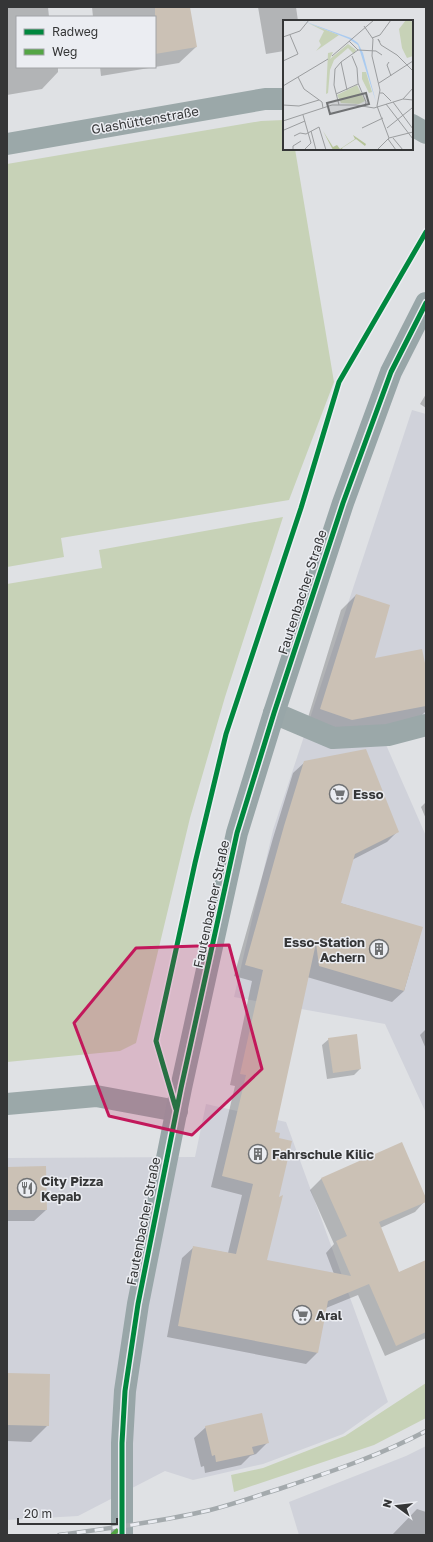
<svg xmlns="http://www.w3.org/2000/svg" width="433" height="1542" font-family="'Golos Text',sans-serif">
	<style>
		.built { fill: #d0d2da }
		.green { fill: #c7d2b7 }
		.shadow { fill: #0003 }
		.building { fill: #cbc1b5 }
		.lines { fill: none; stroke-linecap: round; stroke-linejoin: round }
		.street { stroke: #9ba8a9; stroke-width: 22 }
		.secondary { stroke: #98a6a8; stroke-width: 22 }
		.rail-casing { stroke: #a4aaad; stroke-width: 4.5 }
		.rail { stroke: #ebedf2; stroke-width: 3; stroke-dasharray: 9; stroke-linecap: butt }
		.quiet { stroke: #53a545; stroke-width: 4; stroke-dasharray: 8 4; stroke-linecap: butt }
		.cycleway-casing { stroke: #ebedf2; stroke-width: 8 }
		.cycleway { stroke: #00873e; stroke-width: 5 }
		.marked { fill: #c2185b; fill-opacity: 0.2; stroke: #c2185b; stroke-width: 3; stroke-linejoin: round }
		.labels { text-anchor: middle; stroke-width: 3; stroke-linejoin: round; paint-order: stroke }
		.street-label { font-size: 13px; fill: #353637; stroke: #ebedf2 }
		.poi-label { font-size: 13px; font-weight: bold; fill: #353637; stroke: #ebedf2; text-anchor: start }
		.inset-road { fill: none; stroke: #9b9d9f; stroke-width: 1 }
		.view { fill: #707274; fill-opacity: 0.15; stroke: #707274; stroke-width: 2 }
		.inset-edge { fill: none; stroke: #353637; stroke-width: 2 }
	</style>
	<rect width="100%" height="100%" fill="#dfe1e4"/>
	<!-- built -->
	<path class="built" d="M412,410L426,414V716L380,731L426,836V1113L385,1024L234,997L273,830Z
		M206,1104L286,1122L388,1402L343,1434L263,1464L193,1480L165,1471L78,1516L7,1520V1158L195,1157Z
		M426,1446V1535H299L289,1502L406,1456Z"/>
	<!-- green -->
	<path class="green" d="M284,120V149H295L334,382L289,500L61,538L64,557L7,567V164L261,121Z
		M283,517L225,697L190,818L136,1043L120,1051L7,1062V584L102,568L99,550Z
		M426,1383V1418L374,1445L234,1492L231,1475L263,1468L345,1436Z"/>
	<!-- shadow -->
	<path class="shadow" d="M7,7H48L49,17H17V67H58V72L42,89L7,95Z
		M92,7H189L196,47L179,63L101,76L100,67H155V17H93Z
		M258,7H296L298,21H284V51L266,54Z
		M426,394V408L420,404Z
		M356,595L374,659L426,673V711L417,720L337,734L306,724L341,610Z
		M305,762L398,831L387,842L352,860L340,903L422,928L404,991L392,1002L307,977L274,1132L277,1198L266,1261L334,1274L326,1253L334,1244L310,1190L321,1179L401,1144L426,1200L415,1212L380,1228L398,1273L426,1261V1338L385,1356L358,1295L326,1308L317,1353L306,1364L167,1337L182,1258L194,1247L228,1253L242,1195L211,1187L235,1086L230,1085L252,981L234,976L273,838L293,773Z
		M426,802V819L421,807Z
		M426,1029V1049L420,1035Z
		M329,1039L360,1069L354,1075L327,1079L322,1045Z
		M7,1168L46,1210L34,1221H7Z
		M7,1374L48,1425L31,1442L7,1441Z
		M206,1427L267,1443L256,1454L250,1456L241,1465L205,1473L204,1466L201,1467L194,1438Z
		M417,1509L426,1512V1535H392Z"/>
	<!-- building -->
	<path class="building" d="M155,7H190L197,47L155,54Z
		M356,594L390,605L375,658L422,649L426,668V706L352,720L320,709Z
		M366,749L399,832L355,854L341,903L423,927L404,991L319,966L316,943L275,1132L280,1133L279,1138L292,1141L279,1197L283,1195L267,1260L351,1276L336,1241L347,1236L321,1178L402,1142L426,1198V1202L379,1222L399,1272L426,1260V1332L396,1346L369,1284L328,1301L318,1353L178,1326L193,1246L236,1254L253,1184L222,1176L246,1075L240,1074L263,970L245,965L284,826L304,761Z
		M357,1034L361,1069L333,1073L328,1038Z
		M46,1166L47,1210H7V1167Z
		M7,1373L50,1374L49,1426L7,1425Z
		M262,1413L269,1443L252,1447L254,1454L216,1462L215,1455L212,1456L205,1426Z"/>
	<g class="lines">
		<!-- street -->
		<path class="street" d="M412,125L426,133
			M7,144L265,99H284
			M274,713L333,738L388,735L426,725
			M7,1104L96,1096L177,1111"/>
		<!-- secondary -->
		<path class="secondary" d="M122,1535V1443L125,1391L138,1304L181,1088L237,833L274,713L343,503L391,372L426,303"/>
		<!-- rail casing -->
		<g class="rail-casing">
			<path id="rail" d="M59,1535C105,1529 152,1523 197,1513C227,1507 256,1496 285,1487C333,1471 381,1455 426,1431"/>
		</g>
		<!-- rail -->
		<use href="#rail" class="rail"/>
		<!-- quiet -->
		<path class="quiet" d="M112,1535L121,1527"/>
		<!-- cycleway casing -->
		<g class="cycleway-casing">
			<path id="cycleway" d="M176,1109L156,1041L195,863L226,734L301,508L339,382L426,232
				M122,1535V1443L125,1391L138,1304L181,1088L237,833L274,713L343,503L391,372L426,303"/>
		</g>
		<!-- cycleway -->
		<use href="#cycleway" class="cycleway"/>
	</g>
	<!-- marked area -->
	<path class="marked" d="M229,945L262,1069L192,1135L109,1116L74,1023L136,948Z"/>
	<!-- icons -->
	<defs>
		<g id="supermarket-ring" transform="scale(1)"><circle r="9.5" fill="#ebedf2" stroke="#707274" stroke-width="1.5"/><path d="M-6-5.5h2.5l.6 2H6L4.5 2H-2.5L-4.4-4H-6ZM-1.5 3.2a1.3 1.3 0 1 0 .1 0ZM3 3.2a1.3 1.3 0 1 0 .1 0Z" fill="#707274"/></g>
		<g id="building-ring" transform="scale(1)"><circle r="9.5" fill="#ebedf2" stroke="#707274" stroke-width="1.5"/><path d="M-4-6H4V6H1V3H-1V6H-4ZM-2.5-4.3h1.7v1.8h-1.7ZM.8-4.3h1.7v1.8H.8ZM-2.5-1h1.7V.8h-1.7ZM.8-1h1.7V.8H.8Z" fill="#707274"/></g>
		<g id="restaurant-ring" transform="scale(1)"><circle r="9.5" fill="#ebedf2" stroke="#707274" stroke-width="1.5"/><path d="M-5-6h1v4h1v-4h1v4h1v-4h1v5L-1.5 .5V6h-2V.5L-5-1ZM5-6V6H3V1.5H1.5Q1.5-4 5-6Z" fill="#707274"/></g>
	</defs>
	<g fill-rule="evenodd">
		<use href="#supermarket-ring" x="339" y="794"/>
		<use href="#building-ring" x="379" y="949"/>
		<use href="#building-ring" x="258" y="1154"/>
		<use href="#restaurant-ring" x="27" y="1188"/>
		<use href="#supermarket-ring" x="302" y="1315"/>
	</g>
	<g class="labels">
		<!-- street labels -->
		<g class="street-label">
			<text transform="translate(145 120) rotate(-10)" y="5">Glashüttenstraße</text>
			<text transform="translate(302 592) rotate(-72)" y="5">Fautenbacher Straße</text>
			<text transform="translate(211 904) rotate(-78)" y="5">Fautenbacher Straße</text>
			<text transform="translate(143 1221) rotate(-79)" y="5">Fautenbacher Straße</text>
		</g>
		<!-- poi labels -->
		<g class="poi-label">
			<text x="353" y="799">Esso</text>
			<text x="365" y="947" text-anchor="end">Esso-Station<tspan x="365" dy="15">Achern</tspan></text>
			<text x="272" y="1159">Fahrschule Kilic</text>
			<text x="41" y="1186">City Pizza<tspan x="41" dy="15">Kepab</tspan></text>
			<text x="316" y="1320">Aral</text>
		</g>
	</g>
	<!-- overview -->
	<g transform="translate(283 20)">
		<rect width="130" height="130" fill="#dfe1e4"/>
		<path d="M123,0H128L130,5V36L124,38L119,28L116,9ZM25,3L56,15L33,31L38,25L36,21L41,11ZM65,24L73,30L71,34L65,28L51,40L47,50L45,73L43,74L45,33L50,32L47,39ZM79,52H83L89,72L86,73L79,59ZM74,65L82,81L76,84L58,83L54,75Z" fill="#c7d2b7"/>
		<path d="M40,111L50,127L54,125L57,129L72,119L70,115L83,124L82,126L73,119L59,128L60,130H50Z" fill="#b6c499"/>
		<path d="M18,0L68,18L75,23L80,33L93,82L75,25L66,19Z" fill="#aacbf0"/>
		<path class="inset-road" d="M81,6L90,19L89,36L97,70L94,86L106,118M0,17L17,11L26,0M89,18L97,15L108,0M66,21L75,30L93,31L99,35M97,22L95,19L98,25L114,35L130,51M49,36L91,0M69,36L74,48L75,63L83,82L82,86M0,41L15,34L7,15M58,42L64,70M106,42L104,45L108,56M15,57L21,69L39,82L40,88M96,63L130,41M0,66L45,39M130,68L120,79L130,80M97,73H100L108,81M53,74L75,64M110,82L130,109M103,84L130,119M0,85L16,86L36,80M56,85L51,65L52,49L58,42L75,30M20,95L28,123L21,130M0,101L49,85H73L91,88L120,79M79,108L100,98M104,108L129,88M1,110L22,101M28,111L33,130M11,116L17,113L23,114L36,107L43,130M106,118L130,112M110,118L120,130M105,119L113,130M10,130V126L18,121M94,130L106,118"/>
		<path class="view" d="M83,73L86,84L47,94L44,83Z"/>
		<rect width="130" height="130" class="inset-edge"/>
	</g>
	<!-- border -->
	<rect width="433" height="1542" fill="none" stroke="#353637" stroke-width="16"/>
	<!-- legend -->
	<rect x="16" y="16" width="140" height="52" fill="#ebedf2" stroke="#a2a4a7"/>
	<rect x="24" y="29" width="20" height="6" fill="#00873e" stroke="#a2a4a7"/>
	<text x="52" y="36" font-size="12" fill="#353637">Radweg</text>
	<rect x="24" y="49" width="20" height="6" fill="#53a545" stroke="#a2a4a7"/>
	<text x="52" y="56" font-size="12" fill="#353637">Weg</text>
	<!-- north arrow -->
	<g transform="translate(397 1506) rotate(285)" stroke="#ebedf2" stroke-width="3" paint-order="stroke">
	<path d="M0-3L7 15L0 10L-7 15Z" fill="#353637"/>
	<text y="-6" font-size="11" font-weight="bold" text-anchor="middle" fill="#353637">N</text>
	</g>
	<!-- scale -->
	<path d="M18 1518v6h99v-6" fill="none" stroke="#353637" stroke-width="2"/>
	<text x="24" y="1518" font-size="12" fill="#353637" stroke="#ebedf2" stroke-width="3" paint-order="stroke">20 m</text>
</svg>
